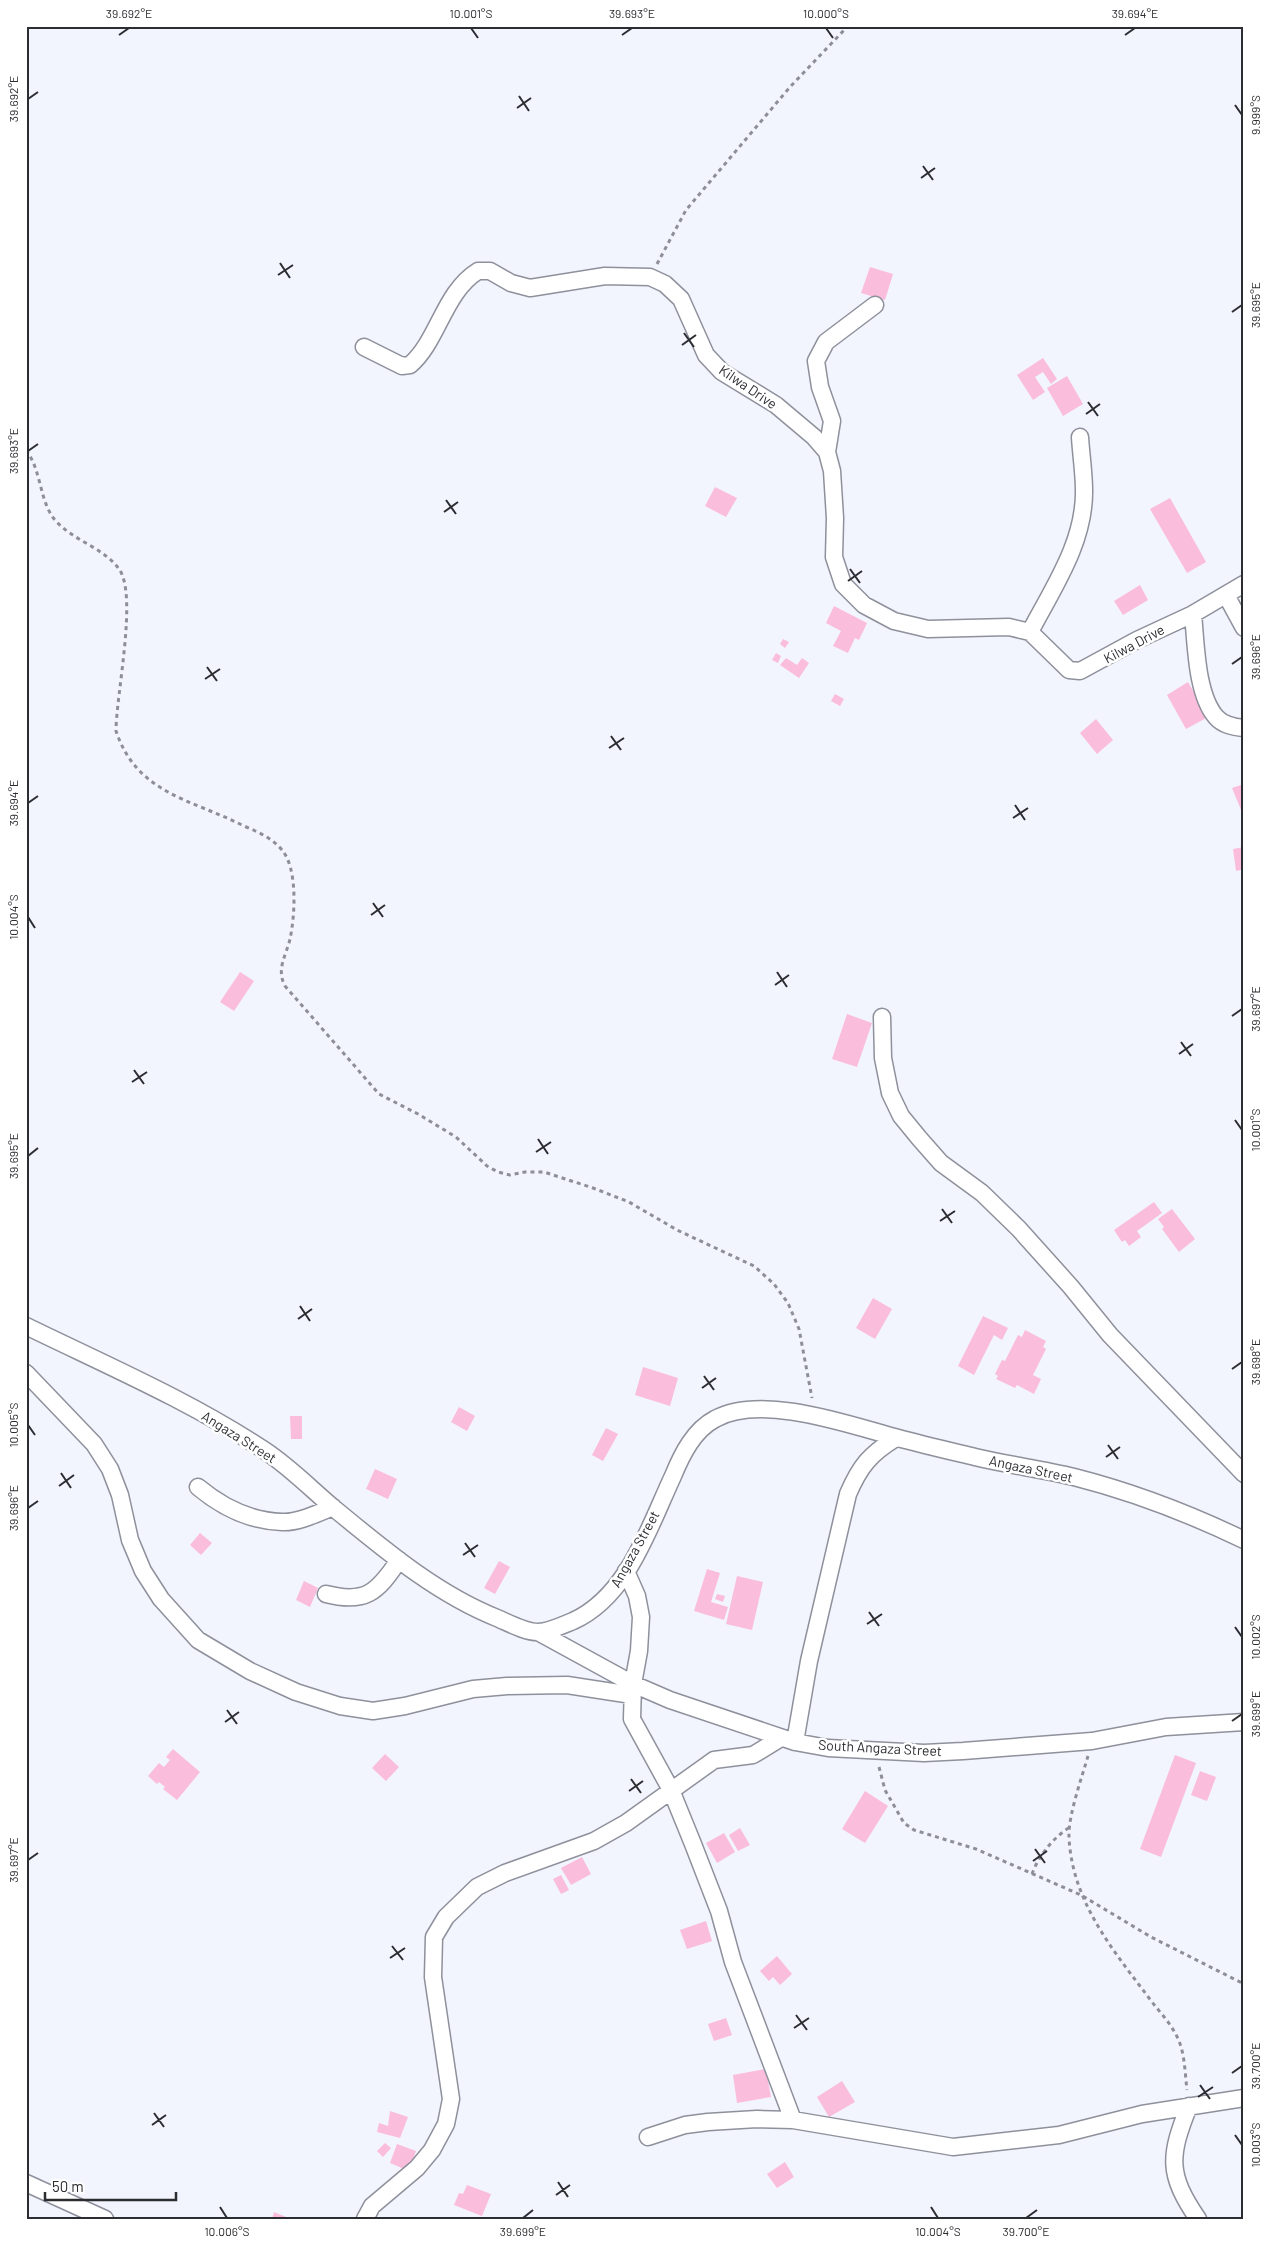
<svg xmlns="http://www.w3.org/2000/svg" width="1270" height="2245" font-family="Barlow,sans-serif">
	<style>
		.building { fill: #fbbddc }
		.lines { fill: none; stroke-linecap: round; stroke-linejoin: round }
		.minor-casing { stroke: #8e909b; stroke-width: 19 }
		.path { stroke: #8e8f96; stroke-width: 3; stroke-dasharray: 4 4; stroke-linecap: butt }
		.minor { stroke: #fff; stroke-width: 16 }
		.ticks { fill: none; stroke: #2c2d31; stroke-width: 2 }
		.labels { text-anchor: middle; stroke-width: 5; stroke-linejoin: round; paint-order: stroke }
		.street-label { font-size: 14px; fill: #2c2d31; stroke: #fff }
		.neatline { fill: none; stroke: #2c2d31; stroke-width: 2 }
		.ticks-label { font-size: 12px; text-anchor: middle; fill: #2c2d31 }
	</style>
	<rect width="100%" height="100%" fill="#f2f4fe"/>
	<!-- building -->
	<path class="building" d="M870,267L893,274L885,300L861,293Z
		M1043,358L1057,379L1051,384L1043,372L1035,377L1045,392L1033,400L1017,375Z
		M1067,376L1083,404L1063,416L1047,388Z
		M715,487L737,498L726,517L705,506Z
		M1170,498L1206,562L1187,573L1150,509Z
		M1140,585L1148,600L1123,615L1114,601Z
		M834,606L867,623L859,640L855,638L848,653L833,646L841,631L826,623Z
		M783,639L789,642L785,648L780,644Z
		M776,653L781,656L778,663L772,660Z
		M786,658L797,665L802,658L809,663L799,678L780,665Z
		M1188,682L1208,717L1186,729L1167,695Z
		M835,694L844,699L840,706L831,701Z
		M1096,719L1113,740L1097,754L1080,733Z
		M1244,784V817L1232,788Z
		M1244,847V869L1236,871L1233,849Z
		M240,972L254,981L234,1011L220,1002Z
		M847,1014L872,1023L857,1067L832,1059Z
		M1154,1202L1162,1213L1137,1231L1141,1237L1129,1246L1125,1240L1122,1242L1114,1230Z
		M1172,1209L1195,1239L1179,1252L1162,1229L1164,1227L1158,1219Z
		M873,1298L892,1309L875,1339L856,1328Z
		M983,1316L1008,1328L1002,1340L994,1335L974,1375L958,1366Z
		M1025,1330L1046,1341L1043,1347L1046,1349L1033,1375L1041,1379L1034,1394L1017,1385L1015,1388L996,1379L998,1376L995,1374L1002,1360L1005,1361L1018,1335L1022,1337Z
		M643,1367L678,1378L670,1406L635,1395Z
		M459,1407L475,1416L467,1431L451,1422Z
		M290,1416H302V1439H291Z
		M606,1428L618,1434L603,1461L592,1455Z
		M375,1469L397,1479L388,1499L366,1489Z
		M200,1533L212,1543L201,1555L190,1545Z
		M499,1561L510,1567L495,1594L484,1588Z
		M707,1569L720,1573L711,1602L728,1607L724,1620L694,1611Z
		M737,1576L763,1582L752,1630L726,1624Z
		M304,1581L318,1588L310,1607L296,1600Z
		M717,1594L725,1596L723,1602L715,1599Z
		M173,1749L200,1772L177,1800L163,1789L165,1787L159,1782L157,1784L148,1776L159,1763L164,1767L170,1760L166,1757Z
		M385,1754L399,1767L386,1781L372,1768Z
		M1175,1755L1196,1763L1161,1857L1140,1849Z
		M1200,1771L1216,1777L1207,1801L1191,1795Z
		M865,1791L888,1806L865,1843L842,1829Z
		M740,1828L750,1845L738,1851L729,1835Z
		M724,1833L735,1852L717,1863L706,1843Z
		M582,1857L591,1874L571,1885L561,1868Z
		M561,1875L569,1890L561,1894L553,1879Z
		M706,1921L712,1941L687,1949L680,1930Z
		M777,1956L792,1974L780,1985L773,1977L769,1981L760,1971Z
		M726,2018L732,2035L714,2041L708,2024Z
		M766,2069L771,2097L737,2103L733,2075Z
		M842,2081L855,2102L829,2117L817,2097Z
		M390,2111L408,2117L400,2138L377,2132L379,2123L388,2126Z
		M385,2143L391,2148L383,2157L377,2151Z
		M397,2144L416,2151L409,2171L390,2163Z
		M785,2162L794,2177L777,2188L767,2174Z
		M467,2185L491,2194L482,2216L454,2205L459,2193L463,2194Z
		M274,2212L291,2219H272Z"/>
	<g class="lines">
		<!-- minor casing -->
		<g class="minor-casing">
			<path id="minor" d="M364,347L402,366L410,365C438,341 444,292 478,271H490L511,283L530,288L605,276L650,277L665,284L681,299L706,355L722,372L776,405L814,437L827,452L832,471L835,518L834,557L843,584L864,605L894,621L928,629L1009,627L1030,632L1069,670L1080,671L1137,640L1193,614L1244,584
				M827,452L832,421L820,387L816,361L826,342L875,305
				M1226,595L1244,628
				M1193,614C1196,643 1196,694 1216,717C1223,725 1233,727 1244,728
				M1030,632C1053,588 1085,542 1084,490C1084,473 1081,454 1080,437
				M882,1017L883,1058L890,1093L901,1116L919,1138L941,1163L982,1193L1019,1229L1071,1287L1110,1335L1244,1474
				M26,1326C106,1365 190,1401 264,1450C290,1467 312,1490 336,1510C386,1551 437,1594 497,1618C509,1623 525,1632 538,1632C549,1632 563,1625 573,1621C628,1596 649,1527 673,1476C682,1454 694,1430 715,1419C761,1393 850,1425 898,1438C924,1445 950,1451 975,1457C1008,1465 1042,1469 1074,1477C1133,1492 1190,1514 1244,1540
				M26,1373L94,1444L110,1469L120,1495L130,1540L143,1571L161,1599L198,1640L250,1671L296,1692L340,1706L373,1711L405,1706L473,1689L507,1686L567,1685L632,1695
				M198,1487C222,1507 250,1521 282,1522C298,1523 318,1513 333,1507
				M626,1571L637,1596L641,1617L639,1651L633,1684L632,1719L671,1790L693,1844L719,1911L733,1962L793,2120
				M326,1594C365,1604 377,1593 399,1560
				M538,1632L633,1684L670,1700L795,1742L828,1748L924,1753L963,1751L1092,1741L1166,1727L1244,1722
				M795,1742L809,1661L848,1494C860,1466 870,1454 896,1438
				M1189,2106C1169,2156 1167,2174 1198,2219
				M648,2137L685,2125L708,2122L757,2119L793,2120L953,2147L1059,2135L1142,2114L1244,2098
				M26,2183L105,2219
				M365,2219L372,2206L417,2168L432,2150L446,2124L451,2099L433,1977L434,1937L446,1917L477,1887L505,1873L594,1841L626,1823L714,1760L753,1755L781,1738"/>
		</g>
		<!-- path -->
		<path class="path" d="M657,264L686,210L790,87L848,26
			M26,450C42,471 39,501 55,520C73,541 103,547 119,569C138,595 116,695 116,731C137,794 191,799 244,826C258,832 272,838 282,850C298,869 295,916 290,939C286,956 276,969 285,986L379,1094L418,1114L456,1137L487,1166L498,1172L510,1175L525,1172H544L593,1188L629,1202L677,1230L754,1266L774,1284L788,1303L799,1329L812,1398
			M1088,1756C1082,1777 1068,1816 1069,1837C1072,1901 1112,1949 1149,1998C1160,2013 1172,2024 1179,2041C1185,2056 1185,2074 1187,2090
			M879,1767L885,1790L904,1823L914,1830L976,1849L1081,1895L1151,1937L1244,1984
			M1032,1874C1039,1855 1053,1838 1070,1827"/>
		<!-- minor -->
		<use href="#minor" class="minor"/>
	</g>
	<!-- ticks -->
	<path class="ticks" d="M471,28L478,38M826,28L833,38M119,35L129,28M622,35L632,28M1125,35L1135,28M519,96L529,111M28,99L38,92M1235,105L1242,115M517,108L531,98M923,166L933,180M921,178L935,168M280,263L290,278M278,275L293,265M1232,312L1242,305M684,333L694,347M682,345L696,335M1088,402L1098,416M1086,414L1100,404M28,451L38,444M446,500L456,514M444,512L458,502M850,569L860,583M848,581L862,571M1232,664L1242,657M207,667L217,681M205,679L220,669M611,736L621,750M609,748L624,738M28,803L38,796M1015,805L1025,820M1013,818L1028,808M373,903L383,917M371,915L385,905M28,917L35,928M777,972L787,987M775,985L789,975M1232,1016L1242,1009M1181,1042L1191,1056M1179,1054L1193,1044M134,1070L144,1084M132,1082L147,1072M1235,1120L1242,1130M538,1139L548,1154M536,1152L551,1142M28,1156L38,1148M942,1209L952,1223M940,1221L955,1211M300,1306L310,1321M298,1319L312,1309M1232,1369L1242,1362M704,1376L714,1390M702,1388L716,1378M28,1425L35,1435M1108,1445L1118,1459M1106,1457L1120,1447M61,1473L71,1488M59,1486L74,1475M28,1508L38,1501M465,1543L475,1557M463,1555L478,1545M869,1612L879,1626M867,1624L882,1614M1235,1627L1242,1637M227,1710L237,1724M1232,1721L1242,1714M225,1722L239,1712M631,1779L641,1793M629,1791L643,1781M1035,1849L1045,1863M28,1860L38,1853M1033,1861L1047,1851M392,1946L403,1960M390,1958L405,1948M796,2015L807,2030M794,2028L809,2018M1232,2073L1242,2066M1200,2085L1210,2099M1198,2097L1213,2087M154,2113L164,2127M152,2125L166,2115M1235,2135L1242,2145M558,2182L568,2197M556,2195L570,2185M220,2207L227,2218M931,2207L938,2218M523,2218L533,2210M1026,2218L1037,2210"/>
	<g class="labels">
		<!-- street labels -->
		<g class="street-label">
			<text transform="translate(748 387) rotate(34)" y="5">Kilwa Drive</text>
			<text transform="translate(1134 644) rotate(-28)" y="5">Kilwa Drive</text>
			<text transform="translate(239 1437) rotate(32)" y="5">Angaza Street</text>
			<text transform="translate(1031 1469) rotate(12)" y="5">Angaza Street</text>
			<text transform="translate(635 1549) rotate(-61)" y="5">Angaza Street</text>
			<text transform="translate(880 1748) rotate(3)" y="5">South Angaza Street</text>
		</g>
	</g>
	<!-- border -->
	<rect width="1270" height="2245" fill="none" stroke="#ffffff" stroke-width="55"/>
	<!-- scale -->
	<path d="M45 2192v8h131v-8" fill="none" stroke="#2c2d31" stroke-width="2.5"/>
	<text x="52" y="2192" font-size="15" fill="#2c2d31" stroke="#ffffff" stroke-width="4" paint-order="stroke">50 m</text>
	<rect x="28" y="28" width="1214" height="2190" class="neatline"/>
	<g class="ticks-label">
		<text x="129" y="18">39.692°E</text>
		<text x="471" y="18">10.001°S</text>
		<text x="632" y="18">39.693°E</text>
		<text x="826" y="18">10.000°S</text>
		<text x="1135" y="18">39.694°E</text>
		<text transform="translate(14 99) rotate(-90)" y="4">39.692°E</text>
		<text transform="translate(1256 115) rotate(-90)" y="4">9.999°S</text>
		<text transform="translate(1256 305) rotate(-90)" y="4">39.695°E</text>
		<text transform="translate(14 451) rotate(-90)" y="4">39.693°E</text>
		<text transform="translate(1256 657) rotate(-90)" y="4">39.696°E</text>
		<text transform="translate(14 803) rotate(-90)" y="4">39.694°E</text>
		<text transform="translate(14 917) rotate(-90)" y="4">10.004°S</text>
		<text transform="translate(1256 1009) rotate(-90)" y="4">39.697°E</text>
		<text transform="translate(1256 1130) rotate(-90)" y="4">10.001°S</text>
		<text transform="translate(14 1156) rotate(-90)" y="4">39.695°E</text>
		<text transform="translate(1256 1362) rotate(-90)" y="4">39.698°E</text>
		<text transform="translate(14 1425) rotate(-90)" y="4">10.005°S</text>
		<text transform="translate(14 1508) rotate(-90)" y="4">39.696°E</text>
		<text transform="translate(1256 1637) rotate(-90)" y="4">10.002°S</text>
		<text transform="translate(1256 1714) rotate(-90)" y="4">39.699°E</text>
		<text transform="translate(14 1860) rotate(-90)" y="4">39.697°E</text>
		<text transform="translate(1256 2066) rotate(-90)" y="4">39.700°E</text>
		<text transform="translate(1256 2145) rotate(-90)" y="4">10.003°S</text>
		<text x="227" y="2236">10.006°S</text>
		<text x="523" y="2236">39.699°E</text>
		<text x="938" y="2236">10.004°S</text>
		<text x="1026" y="2236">39.700°E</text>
	</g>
</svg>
